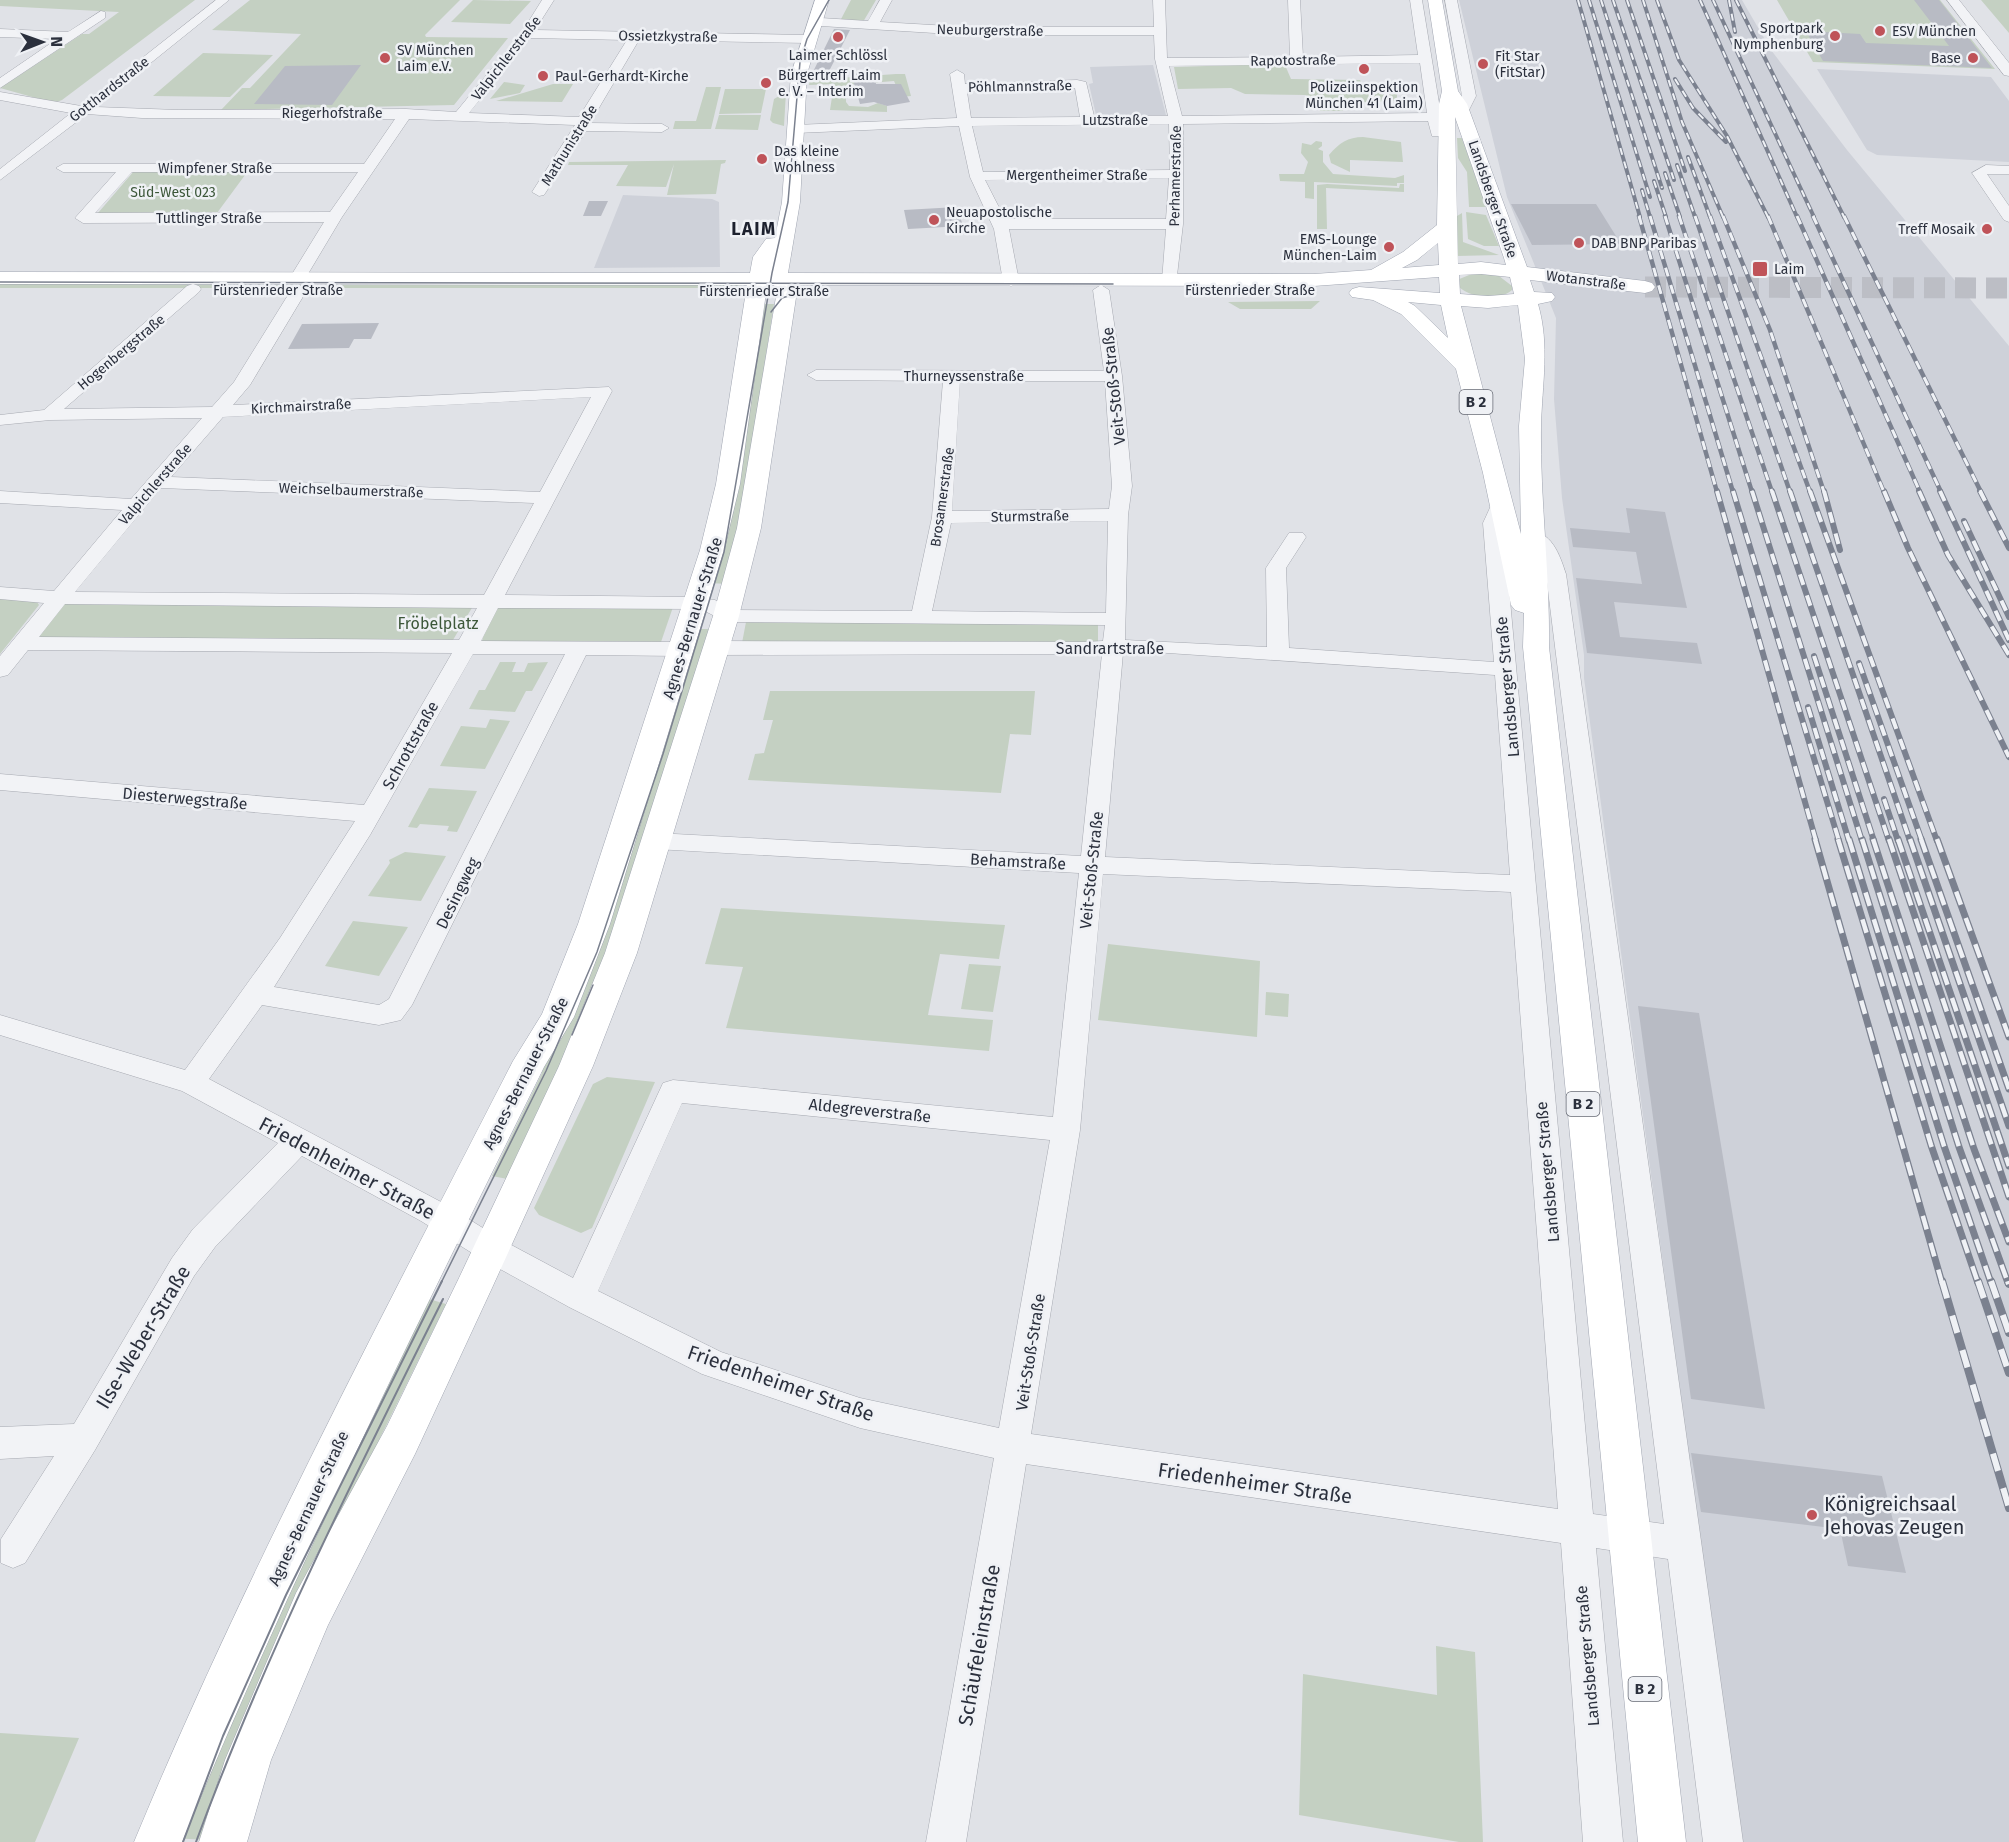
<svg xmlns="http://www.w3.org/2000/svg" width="2009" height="1842" font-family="'Fira Sans',sans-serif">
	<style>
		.built { fill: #ced1d9 }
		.green { fill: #c4d0c2 }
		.building { fill: #b8bbc4 }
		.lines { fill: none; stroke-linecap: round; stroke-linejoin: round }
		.major-tunnel { stroke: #bcbec5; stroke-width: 21; stroke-dasharray: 21 10; stroke-linecap: butt }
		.minor-casing { stroke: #a6a9b1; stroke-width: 1 }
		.major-casing { stroke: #a1a6b2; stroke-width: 1 }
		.minor { fill: #f2f3f6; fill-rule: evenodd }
		.major { fill: #fff; fill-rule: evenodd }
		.tram-far1 { stroke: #7b818f; stroke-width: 1.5 }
		.tram { stroke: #7b818f; stroke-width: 2 }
		.rail-far4-casing { stroke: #7b818f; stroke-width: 4 }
		.rail-far3-casing { stroke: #7b818f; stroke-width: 4.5 }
		.rail-far2-casing { stroke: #7b818f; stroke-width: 6 }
		.rail-far1-casing { stroke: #7b818f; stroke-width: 7 }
		.rail-casing { stroke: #7b818f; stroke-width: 8 }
		.rail-far4 { stroke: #eff1f5; stroke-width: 2; stroke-dasharray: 7; stroke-linecap: butt }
		.rail-far3 { stroke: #eff1f5; stroke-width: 3; stroke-dasharray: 9; stroke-linecap: butt }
		.rail-far2 { stroke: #eff1f5; stroke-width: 4; stroke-dasharray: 11; stroke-linecap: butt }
		.rail-far1 { stroke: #eff1f5; stroke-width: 4.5; stroke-dasharray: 14; stroke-linecap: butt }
		.rail { stroke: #eff1f5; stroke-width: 6; stroke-dasharray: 18; stroke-linecap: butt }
		.poi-dot { fill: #bf5359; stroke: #eff1f5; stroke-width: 2 }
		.labels { text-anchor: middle; stroke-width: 5; stroke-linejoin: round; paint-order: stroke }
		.far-poi-label { font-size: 14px; fill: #2b303d; stroke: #eff1f5; text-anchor: start }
		.far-street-label { font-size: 14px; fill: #2b303d; stroke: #eff1f5 }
		.far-park-label { font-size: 14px; fill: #3c5739; stroke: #eff1f5 }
		.shield { fill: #eff1f5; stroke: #666a74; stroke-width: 1.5 }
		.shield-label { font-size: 15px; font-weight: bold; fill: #2b303d }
		.street-label { font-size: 16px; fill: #2b303d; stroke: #eff1f5 }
		.park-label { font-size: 16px; fill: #3c5739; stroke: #eff1f5 }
		.far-district-label { font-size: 18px; font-weight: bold; letter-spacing: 1.5px; fill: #1d212e; stroke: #eff1f5 }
		.near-street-label { font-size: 20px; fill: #2b303d; stroke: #eff1f5 }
		.near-poi-label { font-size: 20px; fill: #2b303d; stroke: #eff1f5; text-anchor: start }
	</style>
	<rect width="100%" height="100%" fill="#e0e2e7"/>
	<!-- built -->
	<path class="built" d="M1459,0H1742L1771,50L1847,150L2009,346V1842H1741L1584,678V655L1562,498L1554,399L1556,318L1507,197Z
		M1153,65L1166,115H1096L1089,84L1093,83L1090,67Z
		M1817,69L1991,77L2009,101V162L1877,155L1867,150Z
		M623,195L712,199L719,202L720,267L594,268Z"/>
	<!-- green -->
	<path class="green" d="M0,0H195L62,100L54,103L0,88L82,34H89L119,12L0,6Z
		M250,0H460L425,35L426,37L508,38L454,105L221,110L242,88H250L301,34L212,30Z
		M473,0L531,1L510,24L451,22Z
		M851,0H876L863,22L840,21Z
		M1777,0H1940L1995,69L1813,62Z
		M1981,0H2009V33Z
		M203,53L273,55L230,97L153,96Z
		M1304,63L1305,65H1285L1291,79L1360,80L1362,84H1397V101L1340,103L1343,111H1320L1316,103H1310L1306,95L1245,94L1231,88L1178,89L1174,67Z
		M896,74H905L911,96L901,97L894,81L846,85V102L849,106L868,107L878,103L887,106V112L830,110L834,84L809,85L810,80Z
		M504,82L525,85L520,93L490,99Z
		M553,84H573L562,102L496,101Z
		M706,87H721L711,129H673L675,121H696Z
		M725,89H766L761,113L719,114Z
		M786,92L784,126L773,123L770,120L774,99Z
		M719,115H761L758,130L715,129Z
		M1363,137L1401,142L1403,162L1350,160V172L1331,163L1329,155C1339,143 1348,137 1363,137Z
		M1457,138H1462L1486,207H1469L1467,172L1458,158Z
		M1316,141L1322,142V146L1318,149L1323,151V162L1333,174L1395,178L1404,175V183H1397V186L1314,182V199L1305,198V182L1280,181L1279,174H1304L1308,162L1301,153L1302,143L1311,145Z
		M726,160L725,163L721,164L716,194L667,195L674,164L666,187L616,186L628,165H568L569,162Z
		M134,171H248L217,213H98Z
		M1327,184L1399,188L1400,184H1404V192L1326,188L1327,229H1317V185Z
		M1466,212L1486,215L1499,246H1484L1468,239Z
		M1462,213L1463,242L1499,255L1457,256V216Z
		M1474,273L1499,276L1512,286V290C1499,302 1471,298 1459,287L1457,280Z
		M0,281L742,283L741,288H0Z
		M1320,301L1311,309H1240L1228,302Z
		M765,304H774L730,584L707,583Z
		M0,599L36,600L39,605L0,654Z
		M65,604L473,606L453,640L37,638Z
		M498,606L673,607L661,642L482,641L485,630Z
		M746,622L1098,624V643H742Z
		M694,629H714L623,914L513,1180L492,1176L542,1073L534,1072Z
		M500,662H516L512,672H524L528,663L548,662L532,691H526L515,712L469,709L479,690H485Z
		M770,691H1035L1031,735L1010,734L1001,793L748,780L755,754L764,753L773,720H763Z
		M490,719L510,721L485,769L440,766L461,726L486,728Z
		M429,788L477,791L457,832L447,831L449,826L420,824L417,828L408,827Z
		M405,852L446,856L421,901L368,896L390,863L389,860Z
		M721,908L1005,925L999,959L940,954L928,1015L993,1020L989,1051L726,1028L743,967L705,964Z
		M353,921L408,927L379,976L325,966Z
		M1108,944L1260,961L1257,1037L1098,1020Z
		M969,964L1001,966L993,1012L961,1009Z
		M1266,992L1289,994L1288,1017L1265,1015Z
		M607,1077L655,1082L592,1228L581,1233L539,1215L534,1208L593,1084Z
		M422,1297L446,1304L380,1438L388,1439L207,1840L172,1838Z
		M1436,1646L1475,1652L1483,1842H1459L1299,1815L1303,1674L1437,1695Z
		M0,1733L79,1738L35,1842H0Z"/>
	<!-- building -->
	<path class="building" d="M1914,0H1939L1992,68L1823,61L1806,31L1860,34L1866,43L1949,46Z
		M834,29L850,30L825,79L809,80Z
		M361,65L332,105L254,104L285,66Z
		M874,72L876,84H901L910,102L887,106L874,102L860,104L851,73Z
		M589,201H608L601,216H583Z
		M1511,204H1596L1621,244L1532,245Z
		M957,207L963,226L908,229L904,210Z
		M379,323L371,339H354L349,348L288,349L302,324Z
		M1626,508L1665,512L1687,608L1614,602L1620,637L1697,643L1702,664L1587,653L1576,578L1642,584L1636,552L1573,547L1570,528L1630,533Z
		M1638,1006L1699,1013L1765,1409L1691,1399Z
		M1691,1453L1882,1476L1906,1573L1848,1566L1840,1529L1701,1512Z"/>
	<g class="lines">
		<!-- major-tunnel -->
		<path class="major-tunnel" d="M1645,287L2009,288"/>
		<!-- minor casing -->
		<g class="minor-casing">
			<path id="minor" d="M216,0H229L96,107L178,110L406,109L456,112L522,32L542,0H554L535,30L809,35L815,39L809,43L639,40L590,123L662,124L669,128L662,132L586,131L544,195L539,196L532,192L575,125L409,119L342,217L305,279L297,284L289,279L324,222L83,223L75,218L116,172H63L56,168L63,164H364L395,119L142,118L87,114L0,180V169L71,113L0,100V92L81,106ZM530,38L627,40L579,117L469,113ZM132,172H358L330,212L95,213Z
				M880,0H892L880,22L967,27H1154L1153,0H1165L1167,58L1290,57L1288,0H1300L1303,57L1418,55L1410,0H1422L1444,133L1442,136H1432L1428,121L1183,124V224L1176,284H1164L1162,281L1166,229H1009L1019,281L1011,286L1003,281L994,229L970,177L959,126L796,133L789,129L796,125L957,118L950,74L957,70L964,74L965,84L1077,80L1086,82L1094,116H1168L1155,59L1154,35H967L821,26L815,22L821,18L868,21ZM1420,63L1427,113L1182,116L1169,66ZM1075,88L1080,117L971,118L967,92ZM1169,124L1170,170L983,172L972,126ZM1169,178L1166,219H1005L985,180Z
				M1445,0H1457L1476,96L1467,114L1462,115L1455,111L1462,96Z
				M1947,0H1959L2009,63V76L2004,75Z
				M101,11L105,12V18L0,88V78L57,39L0,37V29L68,32Z
				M1986,165L2009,166V174H1987L2009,206V222L2004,220L1972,173Z
				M193,284L199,286L201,289L199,292L64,409L212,407L234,382L293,287L299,285L307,290L250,385L233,405L609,387L612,391L505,595L694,597L715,600L731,610L912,611L932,517L943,381L816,380L807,375L816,370L1104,371L1093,290L1101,285L1109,290L1122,376L1132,486L1128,515L1125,640L1267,647L1266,568L1289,533H1303L1306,537L1286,568L1289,648L1494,662L1483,523L1494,499H1508L1511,503L1503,523L1593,1514L1664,1524L1546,574L1540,553L1523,537L1526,533C1551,527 1560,556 1566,574L1743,1842H1703L1668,1559L1596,1548L1623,1842H1583L1561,1543L1026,1464L966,1842H926L994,1458L860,1428L702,1374L569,1307L480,1258L421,1221L302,1156L215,1247L194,1276L95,1450L25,1563L13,1568L1,1563V1539L54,1456L0,1459V1427L74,1424L172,1258L193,1229L278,1143L182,1091L0,1035V1015L185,1070L280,938L355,821L0,790V774L364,805L452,653L28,650L8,675L0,677V656L44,603L0,599V587L54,591L122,510L0,503V491L131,499L202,418L50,420L0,425V415L44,410L187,286ZM960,381H1105L1112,486L1109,509L952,511ZM591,397L540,492L171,477L223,417ZM161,488L534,503L484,595L75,592ZM1108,521L1106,613L932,611L951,523ZM65,604L477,608L459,640L39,637ZM498,608L694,609L703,610L726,622L1105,625L1103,641L1084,642L715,641L707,643L704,648L707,653L715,655L1102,654L1081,856L656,833L647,835L644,841L647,847L656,849L1079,873L1053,1117L673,1080L663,1083L573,1278L502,1240L443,1203L209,1079L262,1005L379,1025L401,1020L412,1005L586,655L681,656L689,654L692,649L689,644L681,642L481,641ZM1138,651L1495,675L1510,875L1105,857L1123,653ZM473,654H565L389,999L379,1005L274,987L370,835ZM1103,874L1511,892L1558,1509L1031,1434L1080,1130ZM682,1103L1050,1140L999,1428L860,1398L721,1352L598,1291Z"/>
		</g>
		<!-- major casing -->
		<g class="major-casing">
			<path id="major" d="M815,0H829L807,74L800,202L788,273L1314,274L1371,270L1403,252L1437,225L1439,104L1442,91L1428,0H1442L1458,91L1467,104L1527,267L1645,281L1652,283L1655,287L1652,291L1645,293L1530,280L1534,292L1552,293L1555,297L1552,301L1538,304C1550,345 1542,384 1541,427C1540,500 1550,573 1549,647L1686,1842H1638L1523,647L1524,613L1515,610L1511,605L1483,473L1456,369L1401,314L1373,300L1352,297L1349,293L1352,289L1359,287L1440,293L1439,277L1314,286L794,285L797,291L761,528L739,616L637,953L593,1066L492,1288L415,1454L328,1625L271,1760L247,1842H199L225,1760L296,1593L387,1426L459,1278L559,1066L605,953L713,616L737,528L777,291L774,285H767L740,484L724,550L610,924L574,1017L544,1067C418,1323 290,1578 182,1842H134C245,1574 381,1319 513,1061L542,1014L578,924L700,550L716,484L747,285L0,284V272L750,273L753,257L766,239L775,238L782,202L791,74ZM1455,117L1504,258L1506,265L1481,262L1458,264ZM1438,243L1439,265L1402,268L1417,260ZM1481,274L1510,277L1514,294L1488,296L1460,294L1459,275ZM1408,302L1441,305L1448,338L1415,306ZM1518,305L1525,359L1519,426L1521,534L1461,306L1488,308Z"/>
		</g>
		<!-- minor -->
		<use href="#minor" class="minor"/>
		<!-- major -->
		<use href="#major" class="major"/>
		<!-- tram-far1 -->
		<path class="tram-far1" d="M0,282L1113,284
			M771,312L782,298L808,290
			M572,1035L593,985
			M441,1283L546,1071L597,952L663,754L724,552L772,273L788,202L800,62L807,39L829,0"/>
		<!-- tram -->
		<path class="tram" d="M183,1842L223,1736L286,1595L442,1281
			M196,1842C265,1655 354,1477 443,1299"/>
		<!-- rail-far4 casing -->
		<g class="rail-far4-casing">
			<path id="rail-far4" d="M1578,0L1640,217
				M1589,0L1650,197
				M1601,0L1662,188
				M1613,0L1674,180
				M1627,0L1685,171
				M1643,0L1682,122L1723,217
				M1657,0L1679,60L1727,136L1768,217
				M1700,0L1797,217
				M1713,0L1814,217
				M1729,0L1735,32
				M1736,0L1844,217
				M1675,79L1693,108L1726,142
				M1688,157L1710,217
				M1677,165L1695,217
				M1665,173L1680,217
				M1654,181L1666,217
				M1642,190L1650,217"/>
		</g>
		<!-- rail-far3 casing -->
		<g class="rail-far3-casing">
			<path id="rail-far3" d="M1639,216L1717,492
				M1650,216L1733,492
				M1665,216L1752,492
				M1679,216L1772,492
				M1695,216L1790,492
				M1710,216L1810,492
				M1723,216L1770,330L1824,492
				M1768,216L1884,492
				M1797,216L1920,492
				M1813,216L1941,492
				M1844,216L1981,492"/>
		</g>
		<!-- rail-far2 casing -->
		<g class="rail-far2-casing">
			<path id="rail-far2" d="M1717,491L1816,841
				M1733,491L1839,841
				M1752,491L1862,841
				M1772,491L1889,841
				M1790,491L1910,841
				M1810,491L1937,841
				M1824,491L1840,550
				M1884,491L1908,548L2009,757
				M1919,491L1948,555L2009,655
				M1940,491L2009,640
				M1980,491L2009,548
				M1964,521L2009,617
				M1814,656L1874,841
				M1859,663L1922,841
				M1808,707L1849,841
				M1884,799L1898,841"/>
		</g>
		<!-- rail-far1 casing -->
		<g class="rail-far1-casing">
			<path id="rail-far1" d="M1815,839L1942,1283
				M1838,839L1931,1145L1978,1283
				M1849,839L1944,1146L1991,1283
				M1862,839L1959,1147L2008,1283
				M1873,839L1974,1149L2009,1242
				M1889,839L2009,1197
				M1898,839L2009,1166
				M1910,839L2009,1126
				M1921,839L2009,1089
				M1937,839L2009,1037"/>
		</g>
		<!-- rail casing -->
		<g class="rail-casing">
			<path id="rail" d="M1942,1281L2009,1508
				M1978,1281L2009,1373
				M1991,1281L2009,1333
				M2008,1281L2009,1284"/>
		</g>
		<!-- rail-far4 -->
		<use href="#rail-far4" class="rail-far4"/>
		<!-- rail-far3 -->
		<use href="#rail-far3" class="rail-far3"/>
		<!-- rail-far2 -->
		<use href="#rail-far2" class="rail-far2"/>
		<!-- rail-far1 -->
		<use href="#rail-far1" class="rail-far1"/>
		<!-- rail -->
		<use href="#rail" class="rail"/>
	</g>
	<!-- markers -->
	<g class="poi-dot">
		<circle cx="1880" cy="31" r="6"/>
		<circle cx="1835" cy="36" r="6"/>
		<circle cx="838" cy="37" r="6"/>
		<circle cx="385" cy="58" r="6"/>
		<circle cx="1973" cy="58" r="6"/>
		<circle cx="1483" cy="64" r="6"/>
		<circle cx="1364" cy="69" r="6"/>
		<circle cx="543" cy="76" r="6"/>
		<circle cx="766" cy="83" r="6"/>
		<circle cx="762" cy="159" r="6"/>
		<circle cx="934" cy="220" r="6"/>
		<circle cx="1987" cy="229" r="6"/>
		<circle cx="1579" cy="243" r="6"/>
		<circle cx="1389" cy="247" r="6"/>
		<rect x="1752" y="261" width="16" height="16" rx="3"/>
		<circle cx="1812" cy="1515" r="6"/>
	</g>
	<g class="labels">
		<!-- far-poi labels -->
		<g class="far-poi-label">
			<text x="1823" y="33" text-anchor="end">Sportpark<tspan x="1823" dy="16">Nymphenburg</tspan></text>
			<text x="1892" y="36">ESV München</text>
			<text x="397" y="55">SV München<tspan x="397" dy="16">Laim e.V.</tspan></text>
			<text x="838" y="60" text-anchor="middle">Laimer Schlössl</text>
			<text x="1495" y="61">Fit Star<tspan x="1495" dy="16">(FitStar)</tspan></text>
			<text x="1961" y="63" text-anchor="end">Base</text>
			<text x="778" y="80">Bürgertreff Laim<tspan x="778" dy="16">e. V. – Interim</tspan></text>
			<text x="555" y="81">Paul-Gerhardt-Kirche</text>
			<text x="1364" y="92" text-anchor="middle">Polizeiinspektion<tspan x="1364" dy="16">München 41 (Laim)</tspan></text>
			<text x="774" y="156">Das kleine<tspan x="774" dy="16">Wohlness</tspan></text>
			<text x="946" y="217">Neuapostolische<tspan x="946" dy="16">Kirche</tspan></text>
			<text x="1975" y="234" text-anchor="end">Treff Mosaik</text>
			<text x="1377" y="244" text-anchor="end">EMS-Lounge<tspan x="1377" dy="16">München-Laim</tspan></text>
			<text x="1591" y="248">DAB BNP Paribas</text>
			<text x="1774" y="274">Laim</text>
		</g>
		<!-- far-street labels -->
		<g class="far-street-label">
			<text transform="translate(990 30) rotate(1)" y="5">Neuburgerstraße</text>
			<text transform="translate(668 36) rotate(1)" y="5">Ossietzkystraße</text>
			<text transform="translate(506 58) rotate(-52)" y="5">Valpichlerstraße</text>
			<text transform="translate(1293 60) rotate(-1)" y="5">Rapotostraße</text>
			<text transform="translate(1020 86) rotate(-1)" y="5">Pöhlmannstraße</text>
			<text transform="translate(109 89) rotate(-38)" y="5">Gotthardstraße</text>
			<text x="332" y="118">Riegerhofstraße</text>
			<text x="1115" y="125">Lutzstraße</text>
			<text transform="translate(569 145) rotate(-58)" y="5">Mathunistraße</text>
			<text x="215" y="173">Wimpfener Straße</text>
			<text x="1077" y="180">Mergentheimer Straße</text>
			<text transform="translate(1175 176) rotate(-89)" y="5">Perhamerstraße</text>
			<text transform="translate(1493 199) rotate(71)" y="5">Landsberger Straße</text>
			<text x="209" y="223">Tuttlinger Straße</text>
			<text transform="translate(1586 280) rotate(7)" y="5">Wotanstraße</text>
			<text x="278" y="295">Fürstenrieder Straße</text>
			<text x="1250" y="295">Fürstenrieder Straße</text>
			<text x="764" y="296">Fürstenrieder Straße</text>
			<text transform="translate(121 352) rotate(-40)" y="5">Hogenbergstraße</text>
			<text x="964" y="381">Thurneyssenstraße</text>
			<text transform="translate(301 406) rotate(-3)" y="5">Kirchmairstraße</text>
			<text transform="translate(155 484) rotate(-49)" y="5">Valpichlerstraße</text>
			<text transform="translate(351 490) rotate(2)" y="5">Weichselbaumerstraße</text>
			<text transform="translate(942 497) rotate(-82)" y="5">Brosamerstraße</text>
			<text transform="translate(1030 516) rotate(-1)" y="5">Sturmstraße</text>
		</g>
		<!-- far-park labels -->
		<g class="far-park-label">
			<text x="173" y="197">Süd-West 023</text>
		</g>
		<!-- shield labels -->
		<g class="shield">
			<rect x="1459.5" y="390" width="33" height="24" rx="4.5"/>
			<rect x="1566.5" y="1092" width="33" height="24" rx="4.5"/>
			<rect x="1628.5" y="1677" width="33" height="24" rx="4.5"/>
		</g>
		<g class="shield-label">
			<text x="1476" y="407">B 2</text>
			<text x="1583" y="1109">B 2</text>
			<text x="1645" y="1694">B 2</text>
		</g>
		<!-- street labels -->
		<g class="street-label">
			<text transform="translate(1113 386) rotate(-96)" y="6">Veit-Stoß-Straße</text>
			<text transform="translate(692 618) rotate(-73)" y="6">Agnes-Bernauer-Straße</text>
			<text x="1110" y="654">Sandrartstraße</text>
			<text transform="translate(1507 687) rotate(-95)" y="6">Landsberger Straße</text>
			<text transform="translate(410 745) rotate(-61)" y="6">Schrottstraße</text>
			<text transform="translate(185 798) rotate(5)" y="6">Diesterwegstraße</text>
			<text transform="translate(1018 861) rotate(3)" y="6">Behamstraße</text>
			<text transform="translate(1091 870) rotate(-84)" y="6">Veit-Stoß-Straße</text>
			<text transform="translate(457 893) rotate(-64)" y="6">Desingweg</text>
			<text transform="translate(525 1073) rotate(-63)" y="6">Agnes-Bernauer-Straße</text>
			<text transform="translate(870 1110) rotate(6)" y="6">Aldegreverstraße</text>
			<text transform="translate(1547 1172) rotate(-95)" y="6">Landsberger Straße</text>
			<text transform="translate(1030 1352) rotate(-81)" y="6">Veit-Stoß-Straße</text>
			<text transform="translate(308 1508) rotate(-65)" y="6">Agnes-Bernauer-Straße</text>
			<text transform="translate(1587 1656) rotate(-95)" y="6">Landsberger Straße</text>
		</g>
		<!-- park labels -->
		<g class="park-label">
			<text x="438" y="629">Fröbelplatz</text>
		</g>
		<!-- far-district labels -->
		<g class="far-district-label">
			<text x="754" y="235">LAIM</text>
		</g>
		<!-- near-street labels -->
		<g class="near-street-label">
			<text transform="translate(347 1168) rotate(28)" y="7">Friedenheimer Straße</text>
			<text transform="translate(143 1337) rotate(-59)" y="7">Ilse-Weber-Straße</text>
			<text transform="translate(781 1383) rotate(19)" y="7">Friedenheimer Straße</text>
			<text transform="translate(1255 1483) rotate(8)" y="7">Friedenheimer Straße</text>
			<text transform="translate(979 1645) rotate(-80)" y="7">Schäufeleinstraße</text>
		</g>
		<!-- near-poi labels -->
		<g class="near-poi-label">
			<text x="1824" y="1511">Königreichsaal<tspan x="1824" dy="23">Jehovas Zeugen</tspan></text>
		</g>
	</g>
	<!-- north arrow -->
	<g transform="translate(42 42) rotate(89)" stroke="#eff1f5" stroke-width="4.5" paint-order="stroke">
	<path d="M0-4.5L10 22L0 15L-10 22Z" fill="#2b303d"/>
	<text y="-9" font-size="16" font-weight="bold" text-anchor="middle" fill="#2b303d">N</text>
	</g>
</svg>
